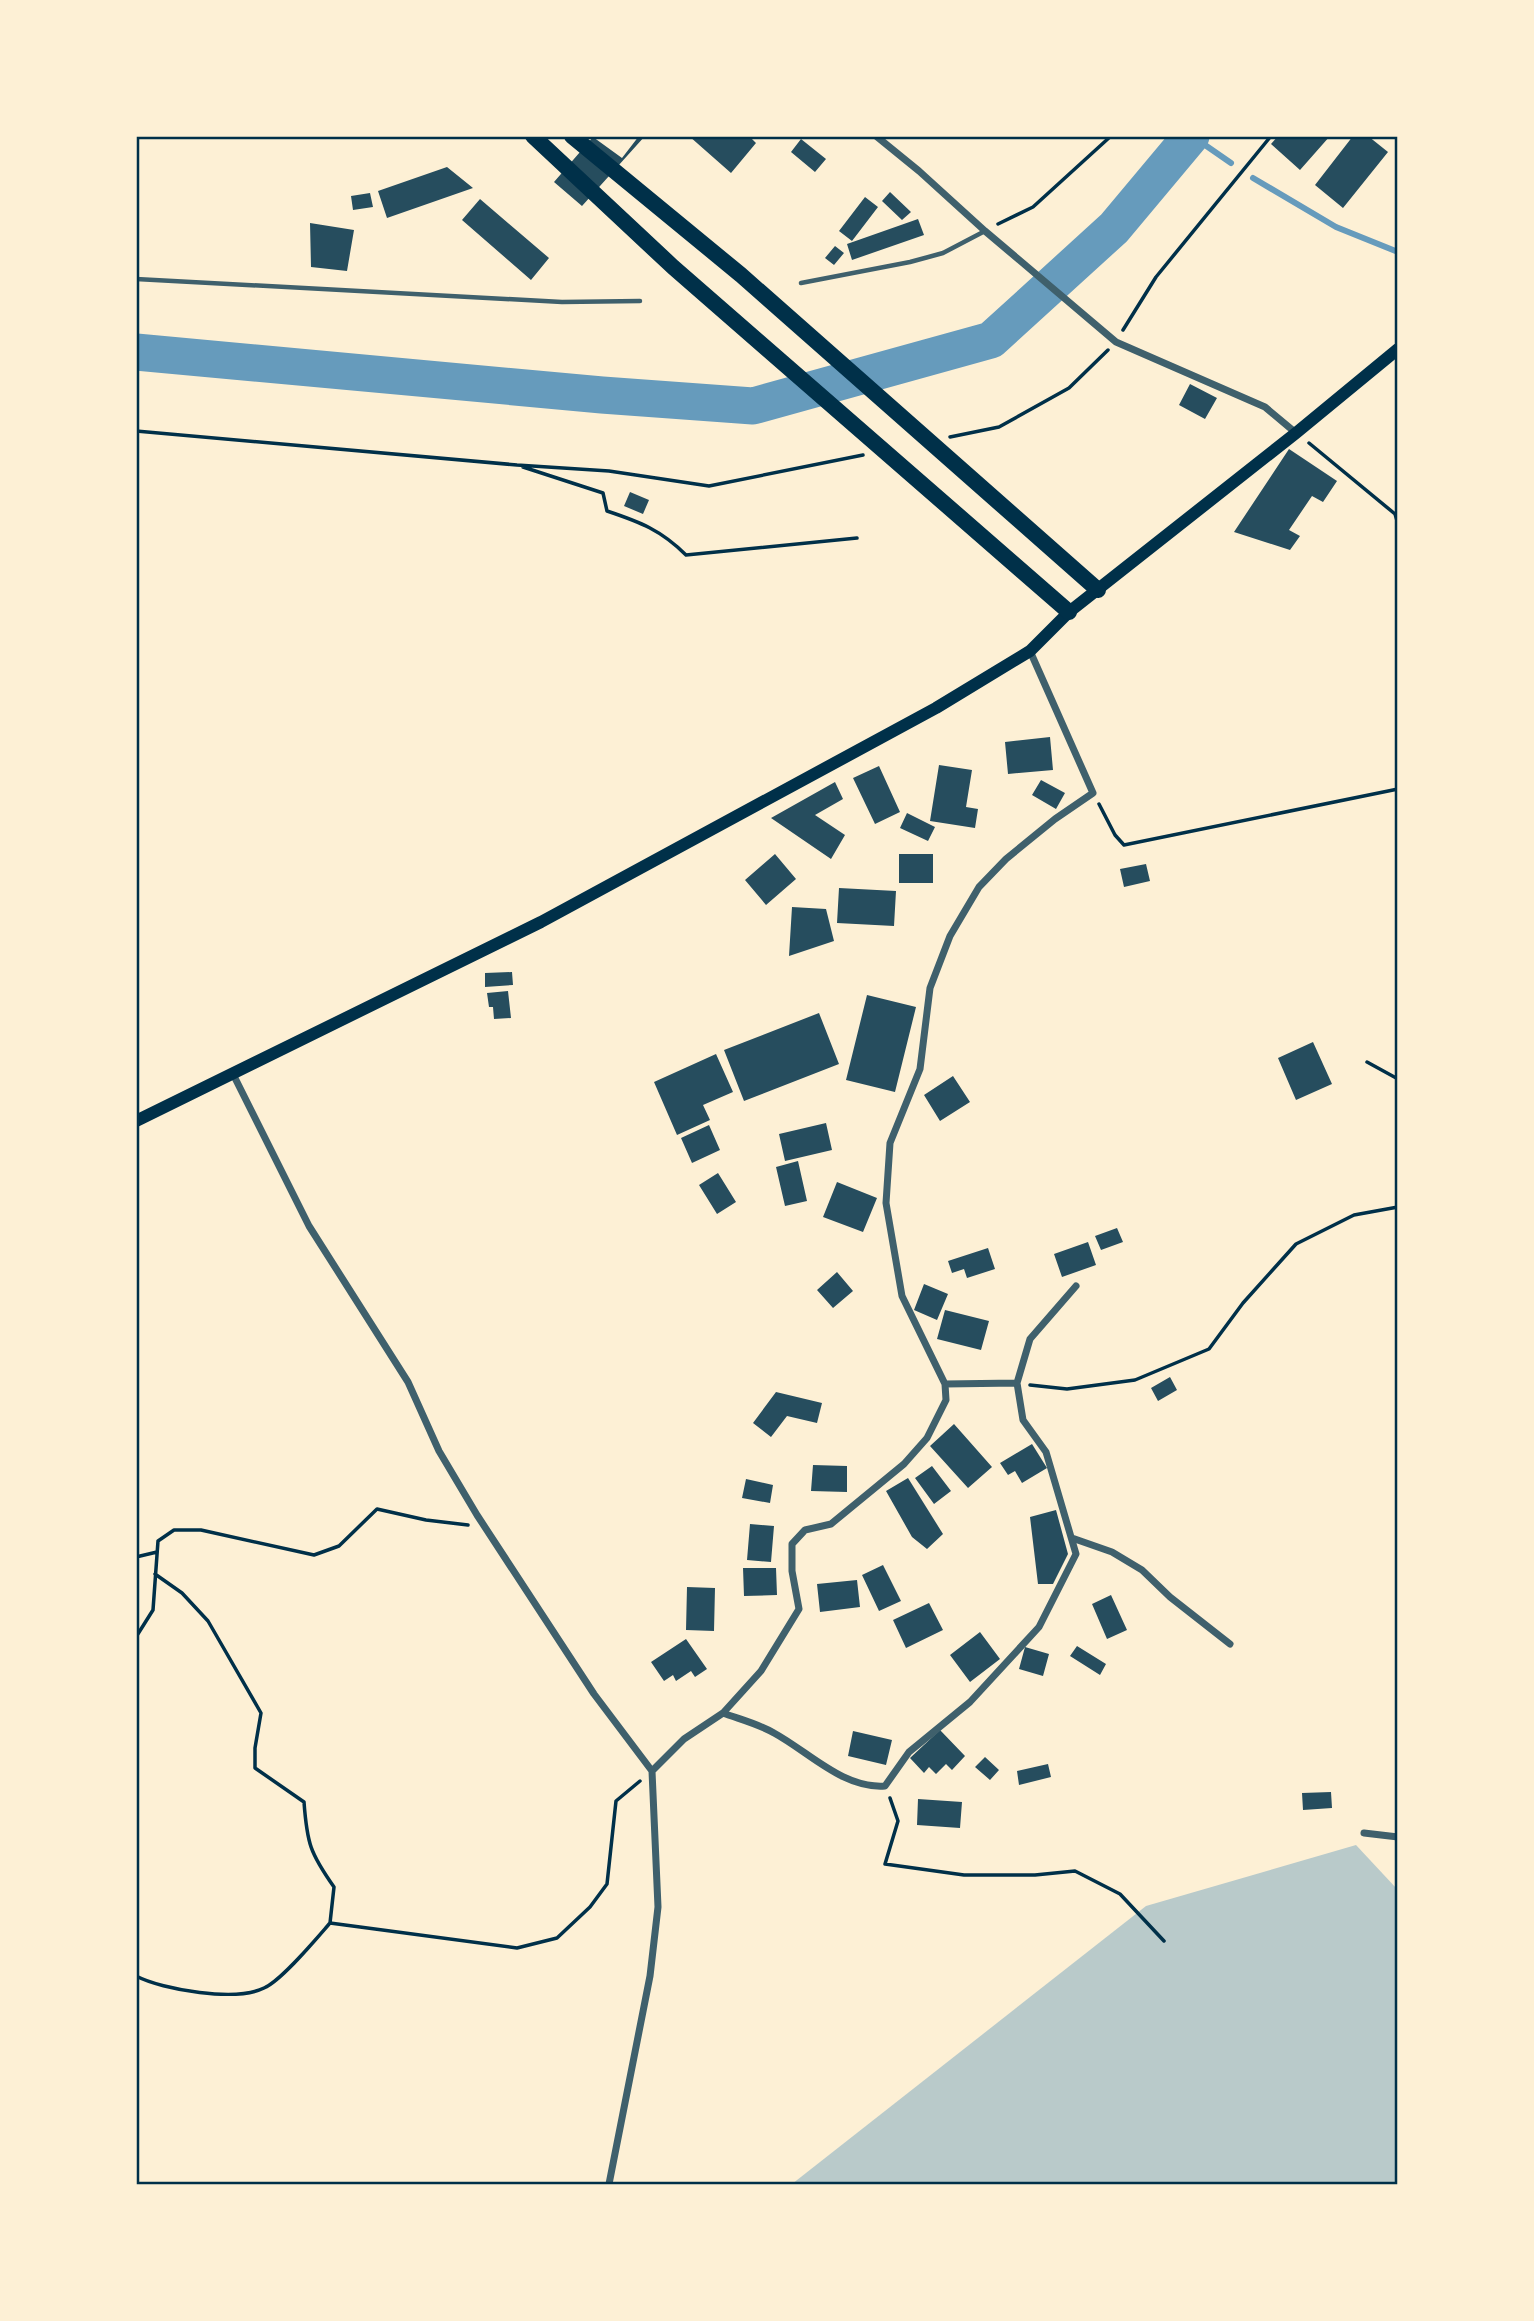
<svg xmlns="http://www.w3.org/2000/svg" width="1534" height="2321" font-family="Roboto,sans-serif">
	<style>
		.green { fill: #b9caca }
		.lines { fill: none; stroke-linecap: round; stroke-linejoin: round }
		.stream { stroke: #669bbc; stroke-width: 6 }
		.river { stroke: #669bbc; stroke-width: 37 }
		.building { fill: #264d5e }
		.path { stroke: #003049; stroke-width: 3.5 }
		.service { stroke: #3f606c; stroke-width: 4.5 }
		.minor { stroke: #3f606c; stroke-width: 7 }
		.secondary { stroke: #003049; stroke-width: 12 }
		.motorway { stroke: #003049; stroke-width: 16 }
		.neatline { fill: none; stroke: #003049; stroke-width: 2.5 }
	</style>
	<rect width="100%" height="100%" fill="#fdf0d5"/>
	<!-- green -->
	<path class="green" d="M1356,1845L1397,1889V2184H792L1146,1906Z"/>
	<g class="lines">
		<!-- stream -->
		<path class="stream" d="M1192,136L1231,163
			M1253,178L1336,227L1398,252"/>
		<!-- river -->
		<path class="river" d="M136,352L602,395L753,406L991,340L1114,228L1191,136"/>
	</g>
	<!-- building -->
	<path class="building" d="M639,136H645L582,206L554,182L593,137L622,158Z
		M689,136H749L756,143L731,173Z
		M1278,136H1330L1300,170L1271,144Z
		M1353,136H1368L1388,152L1343,208L1315,185Z
		M801,139L826,159L815,172L791,152Z
		M447,167L473,188L387,218L378,191Z
		M890,192L911,212L902,220L882,201Z
		M370,193L373,207L353,210L351,196Z
		M865,197L878,207L852,241L839,231Z
		M480,199L549,258L531,280L462,220Z
		M918,219L924,235L852,260L847,244Z
		M310,223L354,230L347,271L311,267Z
		M835,246L844,253L834,265L825,258Z
		M1190,384L1217,398L1205,419L1179,405Z
		M1289,449L1337,481L1323,502L1312,496L1289,530L1300,536L1290,550L1234,532Z
		M630,492L649,500L643,514L624,506Z
		M1050,737L1053,770L1008,774L1005,742Z
		M939,765L972,770L966,807L978,809L975,828L930,821Z
		M879,766L900,812L875,824L853,778Z
		M1041,780L1065,793L1056,809L1032,795Z
		M835,782L843,799L815,815L845,835L831,859L771,818Z
		M907,813L935,827L928,841L900,828Z
		M775,854L796,879L766,905L745,880Z
		M899,854H933V883H899Z
		M1146,864L1150,881L1124,887L1120,869Z
		M839,888L896,891L894,926L837,923Z
		M792,907L826,909L834,941L789,956Z
		M512,972L513,985L485,987V973Z
		M508,991L511,1018L494,1019L493,1007H489L487,993Z
		M867,995L916,1007L895,1092L846,1080Z
		M819,1013L839,1064L744,1101L724,1050Z
		M1313,1042L1332,1084L1296,1100L1278,1058Z
		M716,1054L733,1092L703,1105L710,1120L677,1135L654,1082Z
		M953,1076L970,1102L940,1121L924,1095Z
		M826,1123L832,1150L785,1161L779,1134Z
		M709,1125L720,1150L692,1163L681,1138Z
		M798,1161L807,1201L785,1206L776,1167Z
		M718,1173L736,1202L717,1214L699,1185Z
		M837,1182L877,1198L863,1232L823,1217Z
		M1117,1228L1123,1242L1101,1250L1095,1236Z
		M1088,1242L1096,1265L1062,1277L1054,1254Z
		M988,1248L995,1269L967,1278L964,1269L952,1273L948,1261Z
		M837,1272L853,1291L833,1308L817,1290Z
		M924,1284L948,1294L937,1320L914,1310Z
		M945,1310L989,1321L981,1350L937,1339Z
		M1170,1377L1177,1390L1158,1401L1151,1388Z
		M776,1392L822,1403L817,1423L787,1416L771,1437L753,1423Z
		M954,1424L992,1467L968,1488L930,1446Z
		M1032,1444L1047,1468L1022,1483L1015,1471L1008,1475L1000,1463Z
		M813,1465L847,1466V1492L811,1491Z
		M932,1466L951,1491L934,1504L915,1478Z
		M908,1478L943,1534L927,1549L912,1537L886,1491Z
		M746,1479L773,1485L770,1503L742,1498Z
		M1056,1510L1068,1554L1053,1584H1038L1030,1517Z
		M750,1524L774,1526L771,1562L747,1560Z
		M883,1565L901,1601L879,1611L862,1575Z
		M743,1568H776L777,1595L744,1596Z
		M857,1580L860,1607L820,1612L817,1584Z
		M687,1587L715,1588L714,1631L686,1630Z
		M1111,1595L1127,1630L1107,1639L1092,1604Z
		M929,1603L943,1630L906,1648L893,1620Z
		M980,1632L1000,1659L970,1682L950,1655Z
		M686,1639L707,1669L695,1677L691,1671L676,1681L673,1675L664,1681L651,1662Z
		M1077,1646L1106,1664L1100,1675L1070,1656Z
		M1025,1647L1049,1654L1043,1676L1019,1669Z
		M940,1730L965,1756L952,1770L946,1764L936,1774L929,1767L924,1773L910,1758Z
		M853,1731L892,1740L886,1765L848,1756Z
		M985,1757L999,1770L990,1780L975,1767Z
		M1048,1764L1051,1777L1019,1785L1017,1771Z
		M1331,1792L1332,1808L1303,1810L1302,1793Z
		M918,1799L962,1802L960,1828L917,1825Z"/>
	<g class="lines">
		<!-- path -->
		<path class="path" d="M998,224L1033,207L1111,136
			M1123,330L1156,277L1271,136
			M136,431L517,465L609,471L709,486L863,455
			M950,437L999,427L1069,388L1108,350
			M1309,443L1395,514L1398,524
			M523,467L603,493L607,511C640,522 661,530 686,555L857,538
			M1099,804L1115,835L1124,845L1398,789
			M1367,1062L1398,1079
			M1030,1385L1067,1389L1135,1380L1209,1349L1243,1303L1296,1244L1354,1215L1398,1207
			M136,1557L157,1552
			M155,1574L182,1593L208,1621L261,1713L255,1748V1768L304,1802C307,1843 310,1853 334,1887L330,1923
			M136,1637L153,1610L158,1541L174,1530H201L314,1555L339,1546L377,1509L426,1520L468,1525
			M890,1798L898,1821L885,1864L964,1875H1035L1075,1871L1120,1894L1164,1941
			M136,1976C163,1990 236,2002 264,1988C282,1980 316,1939 330,1923L517,1948L557,1938L590,1907L607,1884L616,1801L640,1781"/>
		<!-- service -->
		<path class="service" d="M136,279L562,302L640,301
			M801,283L910,262L943,253L985,231"/>
		<!-- minor -->
		<path class="minor" d="M876,136L919,171L985,231L1116,342L1265,407L1296,433
			M233,1074L309,1226L408,1382L439,1451L477,1515L594,1694L652,1771L658,1907L650,1976L609,2184
			M945,1384L1017,1383
			M1072,1538L1112,1552L1142,1570L1170,1597L1230,1644
			M723,1713C739,1719 759,1724 774,1733C809,1752 843,1789 885,1786L909,1752L970,1702L1039,1627L1076,1554L1046,1452L1023,1420L1017,1383L1030,1339L1076,1286
			M652,1771L684,1739L723,1713L761,1671L799,1609L792,1571V1544L805,1530L831,1524L904,1464L927,1438L946,1400L945,1384L902,1296L886,1203L890,1143L920,1069L930,988L950,936L979,887L1006,859L1055,819L1093,793L1030,651
			M1364,1833L1398,1837"/>
		<!-- secondary -->
		<path class="secondary" d="M136,1121L541,922L936,708L1030,651L1069,612L1296,433L1398,349"/>
		<!-- motorway -->
		<path class="motorway" d="M533,136L673,267L1069,612
			M572,136L741,275L1098,590"/>
	</g>
	<!-- border -->
	<rect width="1534" height="2321" fill="none" stroke="#fdf0d5" stroke-width="276"/>
	<rect x="138" y="138" width="1258" height="2045" class="neatline"/>
</svg>
